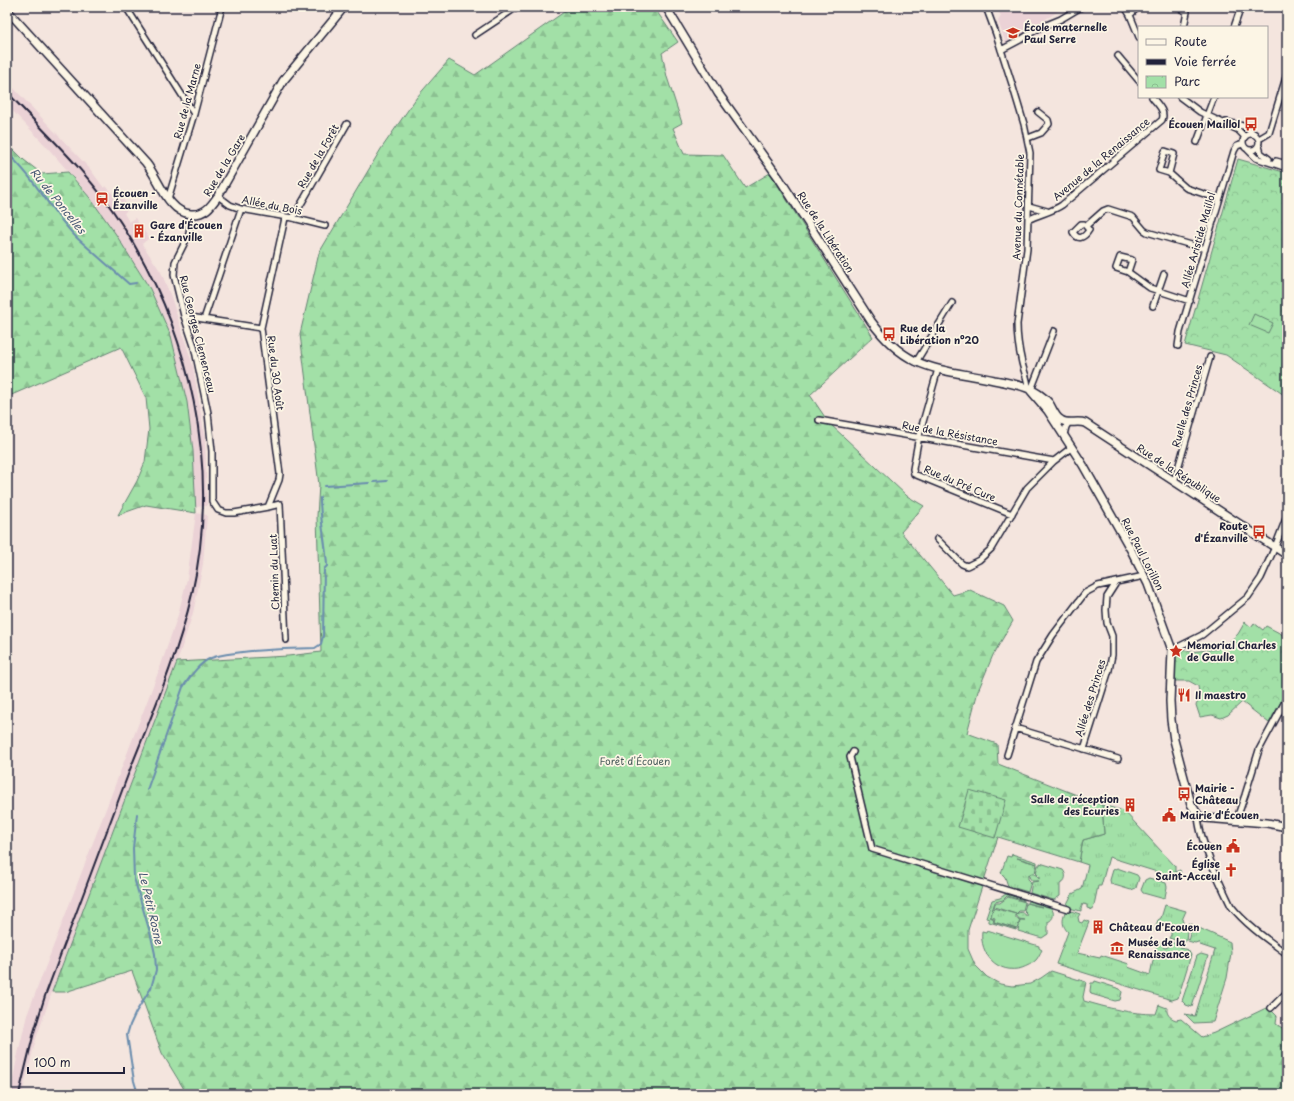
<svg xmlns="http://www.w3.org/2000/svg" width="1294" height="1101" font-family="'Playpen Sans',sans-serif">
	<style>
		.built { fill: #ebd2d6 }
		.grass { fill: url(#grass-tufts); stroke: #628171 }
		.forest { fill: url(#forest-firs); stroke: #628171 }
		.cemetery { fill: url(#cemetery-stones); stroke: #628171 }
		.park { fill: url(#park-crowns); stroke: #628171 }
		.garden { fill: #a2e0a7; stroke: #628171 }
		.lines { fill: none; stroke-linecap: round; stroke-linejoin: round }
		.stream { stroke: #6b8dae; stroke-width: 2 }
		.street-casing { stroke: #22223b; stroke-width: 8 }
		.secondary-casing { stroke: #22223b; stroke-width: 10 }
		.street { stroke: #fcf5e5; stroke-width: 5 }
		.secondary { stroke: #fcf5e5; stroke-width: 7 }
		.rail { stroke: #22223b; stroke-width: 2 }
		.labels { text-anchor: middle; stroke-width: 3.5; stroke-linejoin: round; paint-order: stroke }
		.poi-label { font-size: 10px; font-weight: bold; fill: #22223b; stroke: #fcf5e5; text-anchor: start }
		.street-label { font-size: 10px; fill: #22223b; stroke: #fcf5e5 }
		.park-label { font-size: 10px; fill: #485b5b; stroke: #fcf5e5 }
		.water-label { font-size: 11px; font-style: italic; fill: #465875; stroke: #fcf5e5 }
	</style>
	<defs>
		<pattern id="grass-tufts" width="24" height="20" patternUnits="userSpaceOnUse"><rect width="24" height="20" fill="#a2e0a7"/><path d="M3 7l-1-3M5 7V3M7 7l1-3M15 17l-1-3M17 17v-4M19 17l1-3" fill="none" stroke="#8bc091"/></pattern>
		<pattern id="forest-firs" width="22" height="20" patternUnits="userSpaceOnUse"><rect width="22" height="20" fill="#a2e0a7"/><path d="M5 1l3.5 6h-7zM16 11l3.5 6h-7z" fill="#8bc091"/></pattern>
		<pattern id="cemetery-stones" width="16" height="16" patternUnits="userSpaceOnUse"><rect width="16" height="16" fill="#a2e0a7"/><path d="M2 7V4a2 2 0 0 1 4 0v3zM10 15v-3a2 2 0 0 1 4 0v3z" fill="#8bc091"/></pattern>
		<pattern id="park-crowns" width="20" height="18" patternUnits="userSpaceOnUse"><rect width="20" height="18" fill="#a2e0a7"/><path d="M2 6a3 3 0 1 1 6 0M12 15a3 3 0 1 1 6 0" fill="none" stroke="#8bc091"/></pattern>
	</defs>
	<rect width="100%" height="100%" fill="#f4e5de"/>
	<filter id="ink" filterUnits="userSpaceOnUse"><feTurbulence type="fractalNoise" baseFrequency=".025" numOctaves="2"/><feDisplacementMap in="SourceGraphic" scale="8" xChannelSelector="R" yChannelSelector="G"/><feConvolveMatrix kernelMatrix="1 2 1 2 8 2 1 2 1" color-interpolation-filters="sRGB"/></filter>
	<g filter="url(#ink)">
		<!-- built -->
		<path class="built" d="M993,7H1065L1006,44L998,21L1001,16L998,11L994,10Z
			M7,81L90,169L104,188L106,186L115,197L120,194L129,209L124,213L129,222L135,218L149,238L142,244L161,272L171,297L193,366L205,439L207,506L195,507L193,451L187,402L171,336L150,289L119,240L81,186L46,146L7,105Z
			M196,513L207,515L203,564L193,613L177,662L52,992L36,1039L22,1094H10L17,1058L27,1015L161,665L178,615L187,579Z"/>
		<!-- grass -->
		<path class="grass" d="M1102,805L1124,811L1175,866V872L1180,870L1181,874L1179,876L1178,879L1177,878V877L1171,875L1170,876L1109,857L1101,886H1098L1093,910L1087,908V905L1083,904L1081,908V911L1069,908L1067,904L1072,894L1082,889L1088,865L1079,862L1083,840L1104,834Z
			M1012,854L1037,862V864L1017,858L1037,864L1035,873H1032L1028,875V879L1031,882L1028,892L1008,886L1005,877L1001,873L1007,856L1011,857Z
			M1040,863L1063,870C1067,875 1066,881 1060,884V896L1054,900L1030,893L1032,882L1039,881H1032L1029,877L1030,874C1035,873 1038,876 1039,879V876L1036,873L1038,865H1040Z
			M1117,868L1137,875L1139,878L1136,888L1131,890L1111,884L1110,880L1113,870Z
			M1149,878L1166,883L1167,887L1165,897L1161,898L1143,893L1141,890L1145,880Z
			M1006,894L1024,900V901L1007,896L1003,900L995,902L993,908L1016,914V918L1020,920L1017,929L994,922L995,918L991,917L993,908L990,917L994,919L993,922L1016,929V930L989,922V919L986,918L992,900L1000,898Z
			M1008,897L1025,902L1023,911H1019L1016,914L994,907L995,903H1000Z
			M1028,901L1051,908C1055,913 1054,919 1048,922V934L1042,938L1018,931L1020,920H1025L1019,919L1016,915L1018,913C1023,911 1025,914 1027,917V914L1024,911L1026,903L1042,907L1027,903Z
			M1165,905L1186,911L1182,920L1187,930L1186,941L1184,940L1182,942L1169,938L1171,935V931L1160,927L1158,932L1154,931L1158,920L1161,918Z
			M1068,910L1080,914L1078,917L1079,922L1082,923L1084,920L1089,922L1077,953L1100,958L1101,955L1129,964L1128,967L1150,975L1157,942L1163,944V947L1165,948L1168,947V941L1181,946V948L1188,950L1191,955L1178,998L1172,1000L1162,997L1056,964L1068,932C1062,926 1062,920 1065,912H1066Z
			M1188,923L1230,942L1231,953L1227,978L1213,1022L1194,1023L1185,1014L1195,1016L1215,950L1200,945L1198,942L1195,943L1188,941L1191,930Z
			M1201,954L1208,956L1192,1007L1186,1005L1182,1001L1197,956Z
			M1095,981L1120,989L1122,992L1120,1000L1115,1001L1091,994L1090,991L1091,983H1094Z"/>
		<!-- forest -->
		<path class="forest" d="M571,7H653L655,9L678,42L662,53L667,77L682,123L673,128L684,154L723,155L745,188L770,173L873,337L810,395L829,423L907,496L924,506L901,532L953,595L970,590L1004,606L1013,621L993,655L978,691L967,733L997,744L998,764L1102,805L1104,834L1083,840L1079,862L998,837L968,930V949L975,965L987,977L1000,984L1012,986L1030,984L1041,978L1051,971L1086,982L1083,997L1084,1001C1108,1008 1131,1014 1156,1014L1159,1005L1167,1008C1166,1014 1170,1018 1176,1020L1181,1019L1202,1037L1214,1033L1266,1008L1272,1011L1277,1016L1276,1024L1287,1031V1094H187L162,1053L132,971L65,992H52L177,662L288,656L321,652L317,516L319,485L300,334L319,253L381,149L417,97L449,60L475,75Z
			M7,143L24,160L42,174L68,172L90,198L115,233L150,289L171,336L187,402L193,451L196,513L146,505L118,515L137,481L145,462L149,429L146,398L121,347L7,397Z"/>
		<!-- cemetery -->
		<path class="cemetery" d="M969,790L1006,800L995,838L958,827Z"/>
		<!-- park -->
		<path class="park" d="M1238,159L1287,173V397L1226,355L1185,345Z
			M1245,622L1251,627L1254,623L1263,630L1266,626L1287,637V691L1269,723L1242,702L1228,715L1221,718L1212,715L1200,717L1196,705L1200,699L1198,686L1189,681H1174L1173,656L1178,647L1190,652L1217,649L1228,643L1238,634Z"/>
		<!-- garden -->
		<path class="garden" d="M1254,314L1273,323L1268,333L1249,325Z
			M987,930L1039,946V948L1042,950C1040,953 1038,958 1036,960C1032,964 1027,966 1022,968C998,975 979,954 982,931L986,932Z"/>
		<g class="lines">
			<!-- stream -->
			<path class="stream" d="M7,153C35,178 51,212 77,238L129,284L136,283
				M374,482L387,481
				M325,486L369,483
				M147,790L183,687C190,677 199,663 211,658C218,655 227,654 235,653C261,649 288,649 315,648L321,644L323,636L324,569L327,566C326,543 320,521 320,498
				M137,814L133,848L134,878L151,936L155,954L156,970L151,988L136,1012L130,1025L127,1035L134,1081L138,1094"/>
			<!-- street casing -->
			<g class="street-casing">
				<path id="street" d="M126,7L194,114
					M986,7L996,34L1012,84L1024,124L1030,153L1027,249L1017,324C1017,337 1019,350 1022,363C1024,372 1028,379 1028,388
					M1125,7L1130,15L1139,37
					M1177,7L1187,12L1184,27
					M1130,15L1138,7
					M1234,27L1241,7
					M475,35L517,7
					M1001,50L1020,40L1039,28L1061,19L1081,7
					M1118,56L1139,81
					M1180,97L1200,112L1238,130L1245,137
					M1226,122L1243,126L1255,134
					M1243 142a8 8 0 1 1 16 0a8 8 0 1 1-16 0Z
					M1028,138L1041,133L1049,124L1048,120L1038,112
					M1259,139L1269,133L1287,74
					M1197,142L1214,97
					M1259,146L1261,153L1269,159
					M1248,150L1256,158L1287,168
					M1276,161L1287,164
					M1169,173L1174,154L1165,151L1159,170L1169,173L1186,188L1219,199
					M218,196L230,205L241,209L293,218L325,226
					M168,199L194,114L222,7
					M1029,206L1047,211
					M191,214L189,234L175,262L174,275L184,316L194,346L208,413L212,451V501L218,510L226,513H234L268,507L280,504L286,640
					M293,218L347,124
					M1028,220C1039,214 1052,212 1062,205L1162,120C1166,111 1157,104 1152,97
					M1081,224H1084L1089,230C1084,238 1078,241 1073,232Z
					M1086,226L1103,211L1108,209L1133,217L1144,230L1147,232L1205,249
					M1128,272L1132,260L1120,257L1116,268L1128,272L1150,288L1190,301
					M1153,306L1164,274
					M184,316L261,328
					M204,319L241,209
					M1178,346L1180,332L1234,151L1237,146L1243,144
					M916,362L952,303
					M938,369L919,436L913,469L914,474L1012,514
					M1031,390L1054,331
					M819,420L1054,461L1072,447
					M1064,435L1066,427L1069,422
					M1174,482L1210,357
					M268,507L279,480L280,474L261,328L285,218
					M937,539L962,564L967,566L979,560L991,549L1027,488L1054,461
					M1172,650L1202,635L1248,597L1261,578L1275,547L1287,516
					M1015,728L1118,759
					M1084,749L1109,670L1112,655V636L1107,623L1106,610L1107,597L1116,583
					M853,752L850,757L872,849L1068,909
					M1007,755L1036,662L1053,635L1085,593L1098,586L1144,576
					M1198,815C1199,841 1220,883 1231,906C1246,925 1268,940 1287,954
					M1236,821L1245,795L1259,750L1287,698
					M1271,1008L1287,992"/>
			</g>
			<!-- secondary casing -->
			<g class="secondary-casing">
				<path id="secondary" d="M666,7L718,93L779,178L871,321C908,372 938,368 994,380C1005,382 1016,384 1027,388C1035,391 1043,396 1049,403C1053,409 1055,417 1061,420C1068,425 1077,420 1085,423L1287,555
					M7,10L146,163C159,179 168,213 191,214C205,215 211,206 218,196L283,81L344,7
					M1031,391L1048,411L1083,465L1131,550L1148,584L1172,650L1170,701L1171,720L1174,740L1191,804L1198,815L1205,818L1267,823L1287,827"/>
			</g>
			<!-- street -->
			<use href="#street" class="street"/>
			<!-- secondary -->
			<use href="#secondary" class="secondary"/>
			<!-- rail -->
			<path class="rail" d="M7,92C46,134 90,174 121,223C191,332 221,466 192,594C178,655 152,714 129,772C101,847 73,921 45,996L34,1032L19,1094"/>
		</g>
	</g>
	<!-- icons -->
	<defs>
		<g id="school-bare" transform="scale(1.08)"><path d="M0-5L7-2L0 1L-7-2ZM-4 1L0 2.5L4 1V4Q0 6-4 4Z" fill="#c8321e" stroke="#fcf5e5" stroke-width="2.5" paint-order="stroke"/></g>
		<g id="bus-bare" transform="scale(1.08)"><path d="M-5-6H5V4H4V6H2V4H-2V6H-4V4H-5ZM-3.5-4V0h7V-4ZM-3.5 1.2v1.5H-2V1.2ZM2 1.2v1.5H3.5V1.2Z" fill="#c8321e" stroke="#fcf5e5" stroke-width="2.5" paint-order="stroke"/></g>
		<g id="station-bare" transform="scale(1.08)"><path d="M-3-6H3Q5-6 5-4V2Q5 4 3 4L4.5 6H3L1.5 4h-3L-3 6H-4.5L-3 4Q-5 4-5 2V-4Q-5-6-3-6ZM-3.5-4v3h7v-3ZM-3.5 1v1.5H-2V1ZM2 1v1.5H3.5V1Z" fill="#c8321e" stroke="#fcf5e5" stroke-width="2.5" paint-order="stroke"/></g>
		<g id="building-bare" transform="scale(1.08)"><path d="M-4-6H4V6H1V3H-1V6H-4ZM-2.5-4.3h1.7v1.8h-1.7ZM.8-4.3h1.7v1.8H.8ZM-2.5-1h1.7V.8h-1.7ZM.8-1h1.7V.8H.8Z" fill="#c8321e" stroke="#fcf5e5" stroke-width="2.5" paint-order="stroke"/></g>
		<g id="sight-bare" transform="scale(1.08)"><path d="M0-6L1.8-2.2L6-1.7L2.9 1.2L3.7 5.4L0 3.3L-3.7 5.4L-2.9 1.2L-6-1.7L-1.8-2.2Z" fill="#c8321e" stroke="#fcf5e5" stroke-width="2.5" paint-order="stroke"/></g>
		<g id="restaurant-bare" transform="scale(1.08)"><path d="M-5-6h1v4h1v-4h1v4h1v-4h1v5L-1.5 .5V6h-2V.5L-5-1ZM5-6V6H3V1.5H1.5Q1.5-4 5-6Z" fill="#c8321e" stroke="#fcf5e5" stroke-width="2.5" paint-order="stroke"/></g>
		<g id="civic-bare" transform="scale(1.08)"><path d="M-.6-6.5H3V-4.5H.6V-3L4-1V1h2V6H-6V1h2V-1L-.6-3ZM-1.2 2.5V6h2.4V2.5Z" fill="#c8321e" stroke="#fcf5e5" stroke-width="2.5" paint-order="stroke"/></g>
		<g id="church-bare" transform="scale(1.08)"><path d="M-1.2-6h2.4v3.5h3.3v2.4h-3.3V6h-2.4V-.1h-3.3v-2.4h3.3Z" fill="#c8321e" stroke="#fcf5e5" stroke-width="2.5" paint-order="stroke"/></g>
		<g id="museum-bare" transform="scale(1.08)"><path d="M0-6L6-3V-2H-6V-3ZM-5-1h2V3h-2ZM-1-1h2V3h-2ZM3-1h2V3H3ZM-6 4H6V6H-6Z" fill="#c8321e" stroke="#fcf5e5" stroke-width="2.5" paint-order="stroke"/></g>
	</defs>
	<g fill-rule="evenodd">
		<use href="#school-bare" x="1013" y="33"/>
		<use href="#bus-bare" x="1251" y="124"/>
		<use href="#station-bare" x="102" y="199"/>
		<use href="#building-bare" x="139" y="231"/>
		<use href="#bus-bare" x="889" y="334"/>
		<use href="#bus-bare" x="1259" y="532"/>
		<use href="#sight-bare" x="1176" y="651"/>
		<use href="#restaurant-bare" x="1184" y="695"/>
		<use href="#bus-bare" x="1184" y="794"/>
		<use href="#building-bare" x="1130" y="805"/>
		<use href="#civic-bare" x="1169" y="815"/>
		<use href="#civic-bare" x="1233" y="846"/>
		<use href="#church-bare" x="1231" y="870"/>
		<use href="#building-bare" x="1098" y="927"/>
		<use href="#museum-bare" x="1117" y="948"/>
	</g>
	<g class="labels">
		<!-- poi labels -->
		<g class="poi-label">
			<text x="1024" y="31">École maternelle<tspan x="1024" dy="12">Paul Serre</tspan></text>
			<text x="1240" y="128" text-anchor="end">Écouen Maillol</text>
			<text x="113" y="197">Écouen -<tspan x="113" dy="12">Ézanville</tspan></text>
			<text x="150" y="229">Gare d'Écouen<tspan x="150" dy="12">- Ézanville</tspan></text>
			<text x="900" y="332">Rue de la<tspan x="900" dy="12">Libération n°20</tspan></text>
			<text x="1248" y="530" text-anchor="end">Route<tspan x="1248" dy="12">d'Ézanville</tspan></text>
			<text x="1187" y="649">Memorial Charles<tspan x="1187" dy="12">de Gaulle</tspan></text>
			<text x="1195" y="699">Il maestro</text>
			<text x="1195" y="792">Mairie -<tspan x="1195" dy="12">Château</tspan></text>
			<text x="1119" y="803" text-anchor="end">Salle de réception<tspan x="1119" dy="12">des Ecuries</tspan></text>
			<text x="1180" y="819">Mairie d'Écouen</text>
			<text x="1222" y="850" text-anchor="end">Écouen</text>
			<text x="1220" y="868" text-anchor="end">Église<tspan x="1220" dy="12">Saint-Acceul</tspan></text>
			<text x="1109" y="931">Château d'Ecouen</text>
			<text x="1128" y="946">Musée de la<tspan x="1128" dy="12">Renaissance</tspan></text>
		</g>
		<!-- street labels -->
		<g class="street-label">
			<text transform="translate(187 101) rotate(-75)" y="4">Rue de la Marne</text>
			<text transform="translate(318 156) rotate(-60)" y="4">Rue de la Forêt</text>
			<text transform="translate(1101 159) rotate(-40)" y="4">Avenue de la Renaissance</text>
			<text transform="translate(224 165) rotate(-59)" y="4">Rue de la Gare</text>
			<text transform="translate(272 205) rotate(11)" y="4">Allée du Bois</text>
			<text transform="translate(1018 207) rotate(-88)" y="4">Avenue du Connétable</text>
			<text transform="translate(826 232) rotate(57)" y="4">Rue de la Libération</text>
			<text transform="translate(1198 240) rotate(-74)" y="4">Allée Aristide Maillol</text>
			<text transform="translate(198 334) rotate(76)" y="4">Rue Georges Clemenceau</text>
			<text transform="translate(276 373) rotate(83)" y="4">Rue du 30 Août</text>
			<text transform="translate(1187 406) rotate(-74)" y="4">Ruelle des Princes</text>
			<text transform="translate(950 433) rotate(10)" y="4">Rue de la Résistance</text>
			<text transform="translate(1179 473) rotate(33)" y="4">Rue de la République</text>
			<text transform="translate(960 483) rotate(23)" y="4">Rue du Pré Cure</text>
			<text transform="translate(1143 554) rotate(63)" y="4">Rue Paul Lorillon</text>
			<text transform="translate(274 572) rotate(-92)" y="4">Chemin du Luat</text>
			<text transform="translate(1090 698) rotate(-73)" y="4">Allée des Princes</text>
		</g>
		<!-- park labels -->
		<g class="park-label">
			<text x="635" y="765">Forêt d'Écouen</text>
		</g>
		<!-- water labels -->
		<g class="water-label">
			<text transform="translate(58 201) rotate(51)" y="4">Ru de Poncelles</text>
			<text transform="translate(151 908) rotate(77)" y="4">Le Petit Rosne</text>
		</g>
	</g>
	<!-- margin -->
	<rect width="1294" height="1101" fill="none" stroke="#fcf5e5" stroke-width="24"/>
	<rect x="12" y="12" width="1270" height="1077" fill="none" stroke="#22223b" stroke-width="1.5" filter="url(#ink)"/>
	<!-- legend -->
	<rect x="1138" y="26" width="130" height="72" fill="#fcf5e5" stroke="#a5a1a1"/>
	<rect x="1146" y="39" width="20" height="6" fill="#fcf5e5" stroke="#a5a1a1"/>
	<text x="1174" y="46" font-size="12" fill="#22223b">Route</text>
	<rect x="1146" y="59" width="20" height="6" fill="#22223b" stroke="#a5a1a1"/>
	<text x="1174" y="66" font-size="12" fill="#22223b">Voie ferrée</text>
	<rect x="1146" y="76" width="20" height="12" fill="url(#park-crowns)" stroke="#a5a1a1"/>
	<text x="1174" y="86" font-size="12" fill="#22223b">Parc</text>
	<!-- scale -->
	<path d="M28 1067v6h96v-6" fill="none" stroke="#22223b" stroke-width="2"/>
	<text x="34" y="1067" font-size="12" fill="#22223b" stroke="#fcf5e5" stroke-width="3" paint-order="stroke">100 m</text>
</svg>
